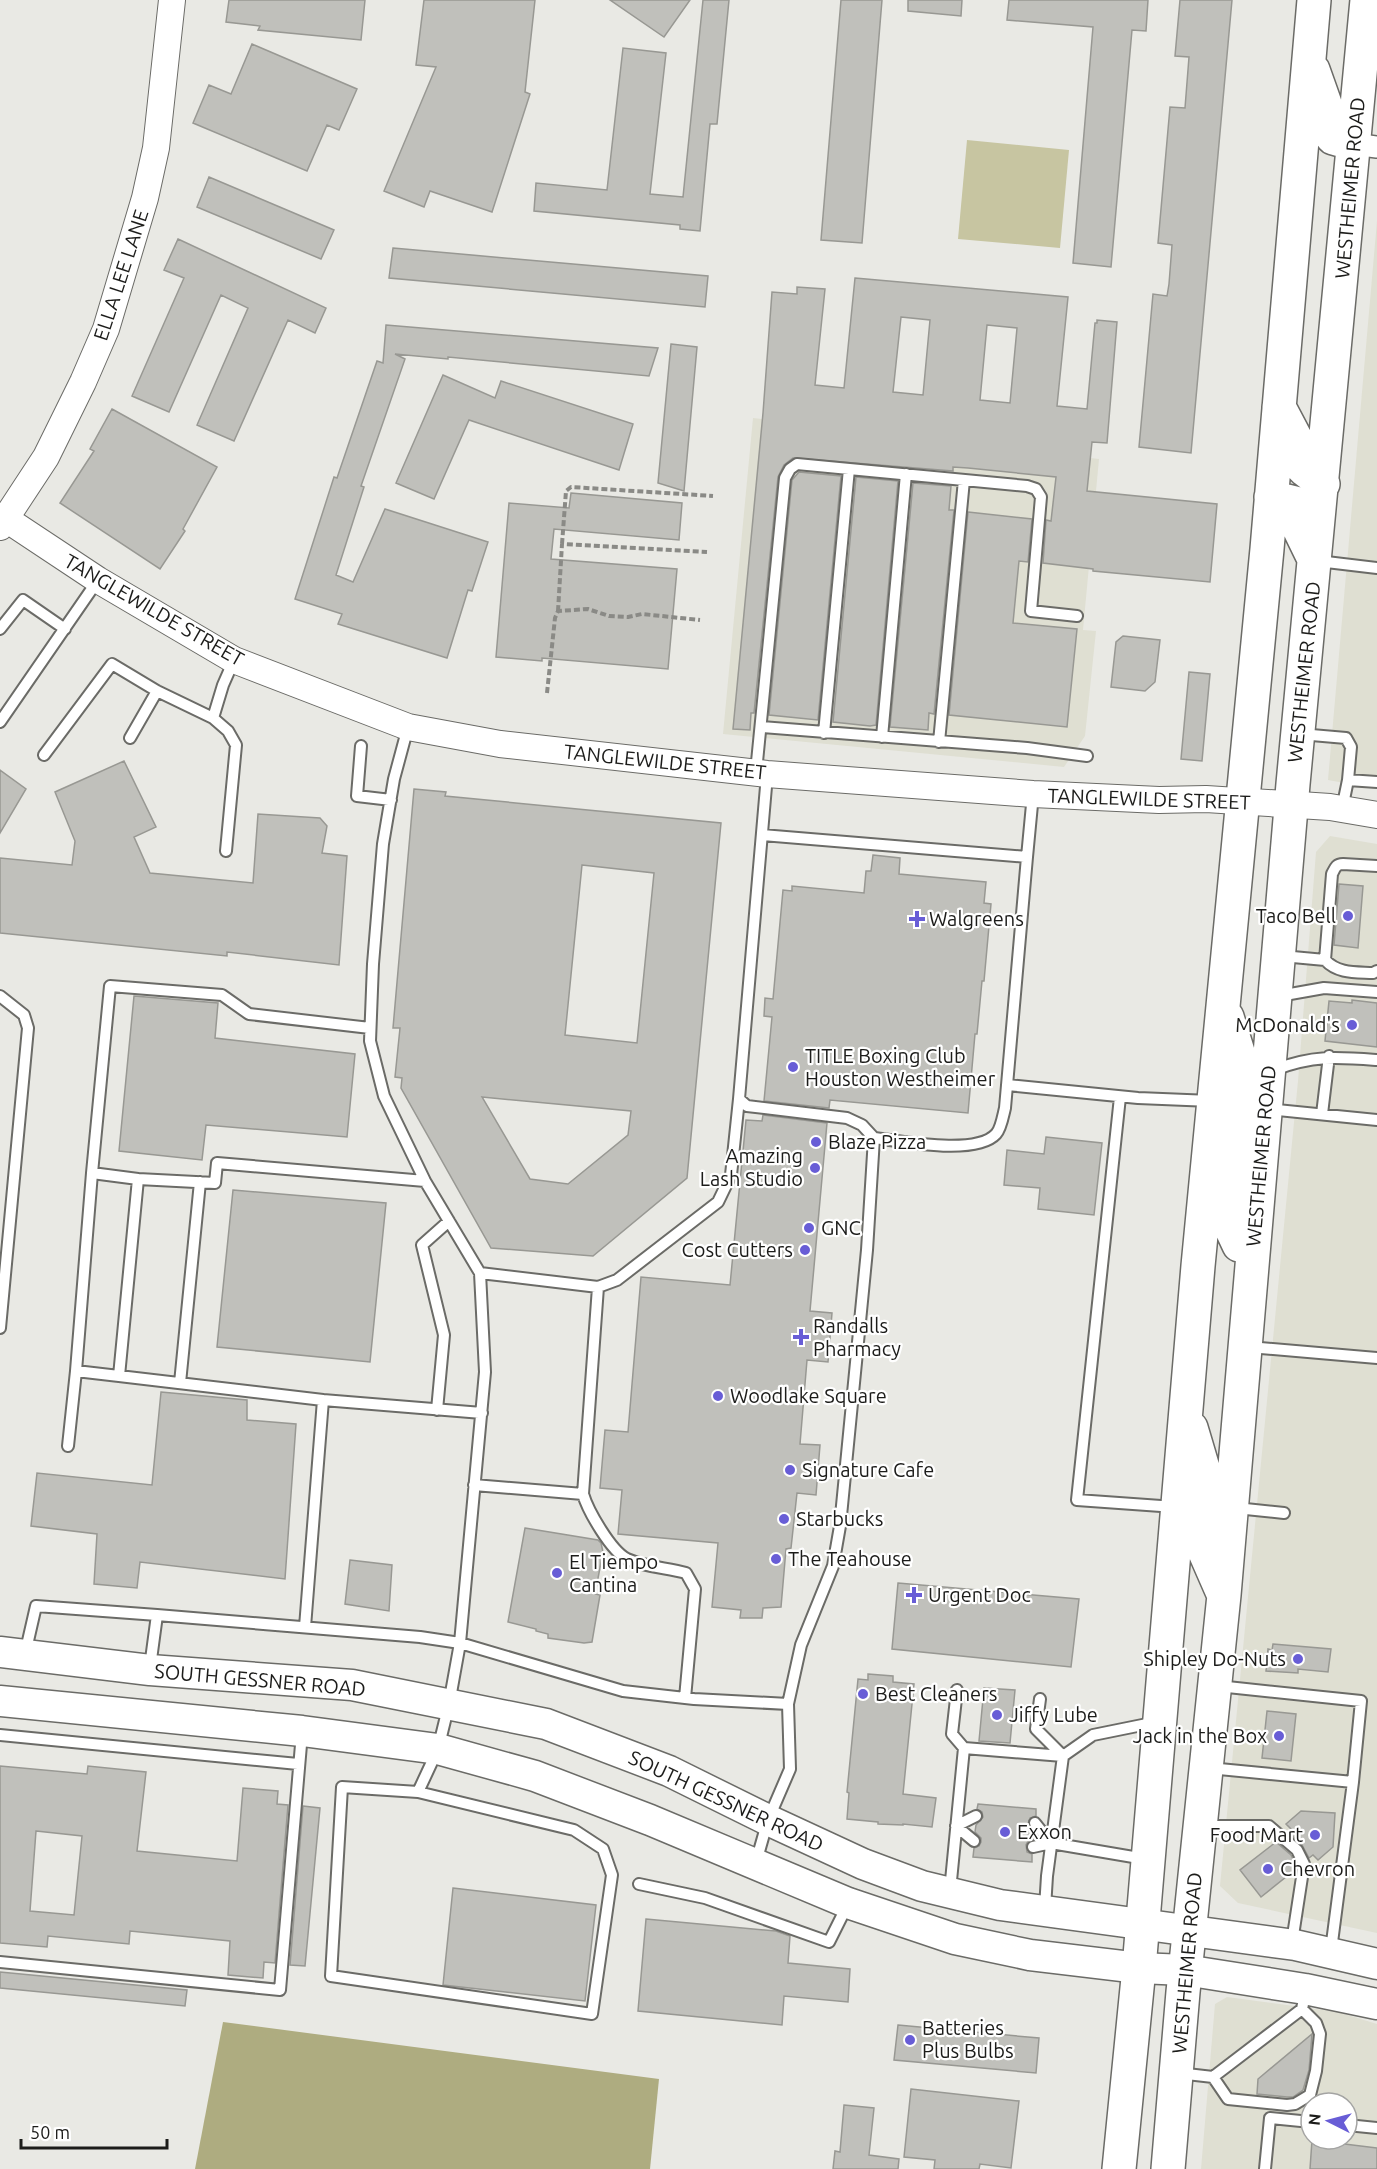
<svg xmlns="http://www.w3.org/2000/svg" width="1377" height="2169" font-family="Ubuntu,sans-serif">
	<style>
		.built { fill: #dfdfd2; fill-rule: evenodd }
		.green { fill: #c7c5a1 }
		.forest { fill: #aeac80 }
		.building { fill: #c0c0bb; stroke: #989893; stroke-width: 1.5; fill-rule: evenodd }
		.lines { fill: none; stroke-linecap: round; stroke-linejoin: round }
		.service-casing { stroke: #6b6b67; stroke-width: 14 }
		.minor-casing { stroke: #6b6b67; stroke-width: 24 }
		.tertiary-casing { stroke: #6b6b67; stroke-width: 28 }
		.secondary-casing { stroke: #6b6b67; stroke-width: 33 }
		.primary-casing { stroke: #6b6b67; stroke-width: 36 }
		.path { stroke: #8a8a86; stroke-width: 4; stroke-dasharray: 6 3; stroke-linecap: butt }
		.service { stroke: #fff; stroke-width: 10 }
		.minor { stroke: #fff; stroke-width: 21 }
		.tertiary { stroke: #fff; stroke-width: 26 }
		.secondary { stroke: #fff; stroke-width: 30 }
		.primary { stroke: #fff; stroke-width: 33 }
		.poi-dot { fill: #685dd6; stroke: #fff; stroke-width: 2 }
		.labels { text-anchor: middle; stroke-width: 4.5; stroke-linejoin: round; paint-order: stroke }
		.street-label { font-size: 20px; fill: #1c1c1a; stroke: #fff }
		.poi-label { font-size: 20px; fill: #1c1c1a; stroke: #fff; text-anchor: start }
	</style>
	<rect width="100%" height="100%" fill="#e9e9e4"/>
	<!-- built -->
	<path class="built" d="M1377,221V789L1328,780Z
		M753,418L1099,459L1083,630L1096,631L1085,736L1064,767L723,734Z
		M1330,836L1377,844V1933L1238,1903L1220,1886L1298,1081L1316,852Z
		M1227,1997L1338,2012L1377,2024V2169H1201L1215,2004ZM1311,2103H1347V2139H1311Z"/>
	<!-- green -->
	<path class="green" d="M967,140L1069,150L1060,248L958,239Z"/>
	<!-- forest -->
	<path class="forest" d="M223,2022L659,2079L650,2169H195Z"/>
	<!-- building -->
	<path class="building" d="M229,0H365L361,40L258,30L260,26L226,22Z
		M424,0H535L525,92L530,94L492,212L430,191L424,207L384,191L436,67L416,65Z
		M610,0H690L664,37Z
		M703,0H729L717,124H710L700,231L680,229V225L534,211L536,183L607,190L623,48L666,53L650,194L683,197Z
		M841,0H882L862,243L821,240Z
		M908,0H962L961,16L908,11Z
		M1009,0H1148L1146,31L1132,30L1111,267L1073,263L1093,27L1007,20Z
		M1180,0H1232L1191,453L1139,447L1153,294L1167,296L1169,284L1172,245L1158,243L1170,107L1185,108L1189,57L1175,56Z
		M252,44L357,89L339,130L327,125L307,171L193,123L209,85L231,94Z
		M209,177L334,230L321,259L197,207Z
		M178,239L326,308L315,333L288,320L234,441L197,425L248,308L221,295L169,412L132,396L184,278L164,270Z
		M393,248L708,276L705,307L389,278Z
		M855,278L1068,297L1057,406L1087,409L1095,323H1097V320L1117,322L1107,443L1092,442L1087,491L1217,504L1210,582L1093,571V569L1043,563L1046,520L1051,521L1056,477L968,468L953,467V471L793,458L784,465L778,477L754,713H751L750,730L733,729L763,413L772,292L797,294V287L825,289L815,385L844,388ZM901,317L930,320L923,395L893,392ZM987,325L1017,328L1010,403L980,400Z
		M386,325L658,348L649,376L448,357V359L395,354L405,359L361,486L364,487L336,575L353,582L385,509L488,542L472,591L468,590L447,658L338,624L342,614L295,599L334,477L337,478L377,361L383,363Z
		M671,344L697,347L684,491L658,483Z
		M443,375L495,398L501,381L633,424L619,470L469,420L434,499L396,483Z
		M112,409L217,467L183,529L185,531L160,569L60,503L94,451L90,449Z
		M799,472L841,476L818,720L769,715L792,480Z
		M856,477L898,481L876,725L870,726L833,722Z
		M913,483L951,486L949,510H954L934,714L929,713L928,730L890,727Z
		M571,493L682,503L679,540L554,529L551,559L677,569L668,669L542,658V661L496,657L509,503L569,508Z
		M968,512L1032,519L1028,562L1019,561L1013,623L1077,629L1067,727L949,715Z
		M1123,636L1160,640L1155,682L1145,691L1111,687L1116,642Z
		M1189,672L1210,674L1202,761L1181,759Z
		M124,761L156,827L134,837L150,873L253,883L258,814L320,818L327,826L322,853L347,856L339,965L227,952V956L0,933V858L72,865L75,841L55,792Z
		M0,770L26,789L0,833Z
		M414,789L446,792L445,796L721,823L687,1178L593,1256L491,1248L401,1088L402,1078L395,1077L400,1028H393ZM582,865L654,873L637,1043L565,1035ZM482,1097L631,1111L628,1135L568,1184L530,1179Z
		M873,855L900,858L899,874L986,882L984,903L991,904L984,981H982L977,1034H975L968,1113L830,1100L829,1108L764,1101L772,1017L764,1016L765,998L773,999L783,890L792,891V886L864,893L866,871H871Z
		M1339,884L1363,886L1358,948L1334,945Z
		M134,996L218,1003L215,1038L355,1054L347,1137L206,1125L202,1160L119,1151Z
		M1352,1000L1377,1003V1047L1325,1041L1329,1001L1352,1003Z
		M763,1115L827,1123L810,1311L832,1313L828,1362L807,1360L800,1444L820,1445L816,1495L797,1493L791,1548L786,1549L781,1607L763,1608L762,1618H740L741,1610L712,1607L718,1543L618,1534L622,1490L600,1488L605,1430L628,1432L641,1277L730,1285L746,1120L762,1121Z
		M1046,1137L1102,1143L1094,1215L1038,1209L1040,1188L1004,1185L1007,1150L1044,1154Z
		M233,1190L386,1203L370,1362L217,1347Z
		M161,1392L247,1400V1420L296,1424L285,1579L140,1562L137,1588L94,1584L97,1534L31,1526L37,1473L152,1485Z
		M525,1528L598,1540L601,1543L603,1552L595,1594L600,1595L592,1642L584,1643L548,1638V1634L536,1631V1629L508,1622Z
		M350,1560L392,1565L389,1611L345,1604Z
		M898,1583L1079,1599L1071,1667L892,1649Z
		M1273,1644L1331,1649L1328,1672L1298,1669V1673L1266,1671L1268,1649L1272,1650Z
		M868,1674L893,1676V1682L914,1684L903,1794L936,1798L932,1827L903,1824V1825L878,1824V1822L847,1819L849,1793L847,1792L858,1679L868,1680Z
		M984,1688L1015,1690L1010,1743L979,1741Z
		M1267,1711L1296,1714L1291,1761L1262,1758Z
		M0,1766L87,1774L88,1766L146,1772L137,1851L237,1861L243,1788L278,1791L277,1804L288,1805L275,1963L264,1962L263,1978L228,1975L230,1941L130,1931L129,1944L48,1936L47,1947L0,1943ZM36,1831L82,1836L74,1915L30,1911Z
		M978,1804L1036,1809V1816L1030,1818L1028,1824L1034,1834V1839L1028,1841L1026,1845L1027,1852L1032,1854V1862L973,1857L974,1848L979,1846L981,1842V1838L975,1832L976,1825L983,1817L982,1812L977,1809Z
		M303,1806L320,1808L305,1966L290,1965Z
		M1301,1811L1335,1813L1333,1847L1318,1860L1313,1855L1309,1858L1302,1845L1288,1832L1291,1829L1286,1824Z
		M1276,1842L1291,1855L1296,1865V1869L1261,1897L1240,1870Z
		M453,1888L596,1905L585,2001L443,1985Z
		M646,1919L776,1931L790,1936L788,1963L850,1969L848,2002L784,1996L782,2025L638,2011Z
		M0,1972L187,1990L185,2006L0,1988Z
		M898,2025L1039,2038L1036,2073L894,2060Z
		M1312,2034L1309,2070L1303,2090L1293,2097H1287L1257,2094L1258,2079Z
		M911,2089L1019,2101L1011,2168L980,2164L979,2169H934L935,2160L904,2157Z
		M844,2105L874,2108L869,2155L899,2159L898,2169H833L835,2151L840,2152Z
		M1312,2140L1377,2148V2169H1310Z"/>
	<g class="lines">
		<!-- service casing -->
		<g class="service-casing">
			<path id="service" d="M1318,561L1377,568
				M0,629L23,600L65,629
				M213,718L228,731L236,745L226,851
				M0,722L98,580
				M408,727L394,779L383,844L373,964L370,1041L384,1096L425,1181L480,1273L485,1372L460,1643L449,1704L438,1749L418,1792L342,1787L331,1976L592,2014L612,1875L603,1849L574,1830L418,1792
				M761,727L1027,748L1087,756
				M824,733L849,469
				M1300,734L1346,738L1351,747L1348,780L1377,782
				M882,737L906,474
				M130,738L157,691
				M939,742L964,480
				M361,746L357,796L391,800
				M44,755L112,664L157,691L213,718L223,685L234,660
				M756,772L785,478L790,469L797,464L1027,486L1036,489L1041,497L1031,611L1077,616
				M767,775L739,1099L747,1106L847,1118L862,1125L874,1138L867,1250L840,1526L833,1566L801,1645L788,1704
				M1342,809L1348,780
				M762,835L1027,857L1033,794
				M1282,956L1325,960C1338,974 1356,972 1373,973L1377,971
				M1325,960L1332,874C1335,868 1336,864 1343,864L1377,866
				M0,996L24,1015L28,1028L0,1328
				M1279,996L1324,988L1377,992
				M1274,1070C1313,1055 1337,1057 1377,1060
				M1007,1085L1138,1098L1211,1101
				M1120,1097L1077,1500L1175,1507
				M1268,1109L1377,1120
				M1322,1114L1329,1056
				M874,1138C901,1141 976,1156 996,1134C1001,1129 1003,1116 1005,1108L1027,857
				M92,1173L76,1371L119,1376
				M138,1179L215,1183L217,1163L425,1181
				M480,1273L598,1287
				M1249,1347L1377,1358
				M180,1383L200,1182
				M323,1400L119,1376L138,1179L92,1173L110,986L222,995L249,1014L370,1028
				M437,1410L444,1335L422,1245L449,1221
				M68,1446L76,1371
				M474,1485L583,1494
				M1236,1508L1284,1513
				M305,1627L323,1400L482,1413
				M25,1654L36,1606L157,1615
				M150,1667L157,1615L420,1637L460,1643L623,1691L694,1699L788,1704L790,1769L768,1820L756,1862
				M1218,1686L1361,1701L1353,1782L1331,1950
				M957,1690L952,1734L964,1748
				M685,1698L695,1589L686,1573C668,1568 645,1567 627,1559C611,1551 588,1511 583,1494L598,1287L617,1280L718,1202L731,1175L739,1099
				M1040,1699L1036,1729L1063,1756L1093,1735L1157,1722
				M0,1735L298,1764
				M1209,1768L1353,1782
				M1202,1826H1269L1297,1850L1304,1864L1292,1942
				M974,1841L956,1826L976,1816
				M1051,1843L1145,1859
				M1033,1847L1051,1843L1035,1823
				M639,1884L705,1898L829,1942L847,1906
				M950,1891L964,1748L1063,1756L1047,1876L1045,1908
				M0,1962L280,1990L302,1733
				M1178,2073L1213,2077L1302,2009L1303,2004
				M1213,2077L1228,2099L1287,2105L1295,2104L1310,2095L1316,2071L1320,2034L1316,2023L1302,2009
				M1347,2125L1377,2128
				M1265,2169L1270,2118L1311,2122"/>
		</g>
		<!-- minor casing -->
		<g class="minor-casing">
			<path id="minor" d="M1354,144L1377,147"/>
		</g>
		<!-- tertiary casing -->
		<g class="tertiary-casing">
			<path id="tertiary" d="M6,519L98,580L234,660L408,727L500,744L767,774L1033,794L1159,800L1206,799L1330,807L1377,815
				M0,527L46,457L83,382L106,329L145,198L156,148L172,0"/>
		</g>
		<!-- secondary casing -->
		<g class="secondary-casing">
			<path id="secondary" d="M0,1652L150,1670L352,1685L546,1724L669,1771L768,1820L863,1864L922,1886L1000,1905L1295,1945L1377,1964
				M0,1701L302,1731L438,1749L535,1776L650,1820L848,1903L955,1939L1030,1955L1139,1968L1185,1970L1305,1989L1377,2004"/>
		</g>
		<!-- primary casing -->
		<g class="primary-casing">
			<path id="primary" d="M1313,70L1329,115V133L1333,138L1354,144
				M1279,407L1299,445L1300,465L1305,470L1323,484
				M1271,497L1295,503L1296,522L1315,561
				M1227,1017L1243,1068L1242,1083L1244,1094L1250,1101L1264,1108
				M1215,1101C1227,1108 1236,1111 1239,1126L1231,1228L1239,1245
				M1191,1428L1205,1475V1486L1208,1496L1215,1503L1230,1508
				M1178,1507L1195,1517L1201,1525L1204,1534V1550L1222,1591
				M1119,2169L1139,1968L1198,1266L1267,549L1314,0
				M1168,2169L1183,1992L1224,1595L1293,784L1367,0"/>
		</g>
		<!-- path -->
		<path class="path" d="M562,544L566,491L571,487L713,496
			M558,611L562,544L707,552
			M547,693L555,618L558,611L588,609L609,616L628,617L642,614L700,620"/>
		<!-- service -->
		<use href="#service" class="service"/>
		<!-- minor -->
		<use href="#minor" class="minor"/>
		<!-- tertiary -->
		<use href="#tertiary" class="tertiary"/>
		<!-- secondary -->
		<use href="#secondary" class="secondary"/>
		<!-- primary -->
		<use href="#primary" class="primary"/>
	</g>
	<!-- markers -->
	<g class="poi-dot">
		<circle cx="1348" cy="916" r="6"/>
		<path d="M914 910h6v6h6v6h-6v6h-6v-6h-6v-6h6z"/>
		<circle cx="1352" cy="1025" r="6"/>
		<circle cx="793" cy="1067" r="6"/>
		<circle cx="816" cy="1142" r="6"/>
		<circle cx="815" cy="1168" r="6"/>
		<circle cx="809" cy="1228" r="6"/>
		<circle cx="805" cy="1250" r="6"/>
		<path d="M798 1328h6v6h6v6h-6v6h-6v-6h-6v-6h6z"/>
		<circle cx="718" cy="1396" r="6"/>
		<circle cx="790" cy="1470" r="6"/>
		<circle cx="784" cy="1519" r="6"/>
		<circle cx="776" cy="1559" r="6"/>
		<circle cx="557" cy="1573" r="6"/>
		<path d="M911 1586h6v6h6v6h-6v6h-6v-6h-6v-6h6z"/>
		<circle cx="1298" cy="1659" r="6"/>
		<circle cx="863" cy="1694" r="6"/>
		<circle cx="997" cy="1715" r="6"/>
		<circle cx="1279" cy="1736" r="6"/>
		<circle cx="1005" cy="1832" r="6"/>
		<circle cx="1315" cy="1835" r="6"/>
		<circle cx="1268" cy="1869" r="6"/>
		<circle cx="910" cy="2040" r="6"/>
	</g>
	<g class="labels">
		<!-- street labels -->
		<g class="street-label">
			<text transform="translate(1350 188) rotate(-85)" y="7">WESTHEIMER ROAD</text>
			<text transform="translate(121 275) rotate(-72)" y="7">ELLA LEE LANE</text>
			<text transform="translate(154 610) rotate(30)" y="7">TANGLEWILDE STREET</text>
			<text transform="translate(1304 672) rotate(-84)" y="7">WESTHEIMER ROAD</text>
			<text transform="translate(665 762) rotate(6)" y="7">TANGLEWILDE STREET</text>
			<text transform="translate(1149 799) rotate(2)" y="7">TANGLEWILDE STREET</text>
			<text transform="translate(1261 1156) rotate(-85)" y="7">WESTHEIMER ROAD</text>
			<text transform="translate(260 1680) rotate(5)" y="7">SOUTH GESSNER ROAD</text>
			<text transform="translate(726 1801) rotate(25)" y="7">SOUTH GESSNER ROAD</text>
			<text transform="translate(1187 1963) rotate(-85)" y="7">WESTHEIMER ROAD</text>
		</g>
		<!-- poi labels -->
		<g class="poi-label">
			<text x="1336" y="923" text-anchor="end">Taco Bell</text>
			<text x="929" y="926">Walgreens</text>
			<text x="1340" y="1032" text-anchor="end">McDonald's</text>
			<text x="805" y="1063">TITLE Boxing Club<tspan x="805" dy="23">Houston Westheimer</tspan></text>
			<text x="828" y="1149">Blaze Pizza</text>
			<text x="803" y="1163" text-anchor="end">Amazing<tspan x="803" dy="23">Lash Studio</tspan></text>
			<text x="821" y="1235">GNC</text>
			<text x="793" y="1257" text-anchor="end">Cost Cutters</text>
			<text x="813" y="1333">Randalls<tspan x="813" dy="23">Pharmacy</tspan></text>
			<text x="730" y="1403">Woodlake Square</text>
			<text x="802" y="1477">Signature Cafe</text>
			<text x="796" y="1526">Starbucks</text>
			<text x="788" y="1566">The Teahouse</text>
			<text x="569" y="1569">El Tiempo<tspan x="569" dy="23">Cantina</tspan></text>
			<text x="928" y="1602">Urgent Doc</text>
			<text x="1286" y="1666" text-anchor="end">Shipley Do-Nuts</text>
			<text x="875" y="1701">Best Cleaners</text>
			<text x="1009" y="1722">Jiffy Lube</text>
			<text x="1267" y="1743" text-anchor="end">Jack in the Box</text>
			<text x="1017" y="1839">Exxon</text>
			<text x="1303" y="1842" text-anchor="end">Food Mart</text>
			<text x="1280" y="1876">Chevron</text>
			<text x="922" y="2035">Batteries<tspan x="922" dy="23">Plus Bulbs</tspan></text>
		</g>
	</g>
	<!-- north arrow -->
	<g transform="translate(1329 2121) rotate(276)"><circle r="28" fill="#ffffff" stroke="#a4a4a3" stroke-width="1.5"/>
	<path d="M0-4.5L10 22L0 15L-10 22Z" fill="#685dd6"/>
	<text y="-9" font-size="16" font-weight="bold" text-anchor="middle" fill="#1c1c1a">N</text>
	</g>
	<!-- scale -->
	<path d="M21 2139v9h146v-9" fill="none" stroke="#1c1c1a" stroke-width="3"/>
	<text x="30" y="2139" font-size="18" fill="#1c1c1a" stroke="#ffffff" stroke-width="4.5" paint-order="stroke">50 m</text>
</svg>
